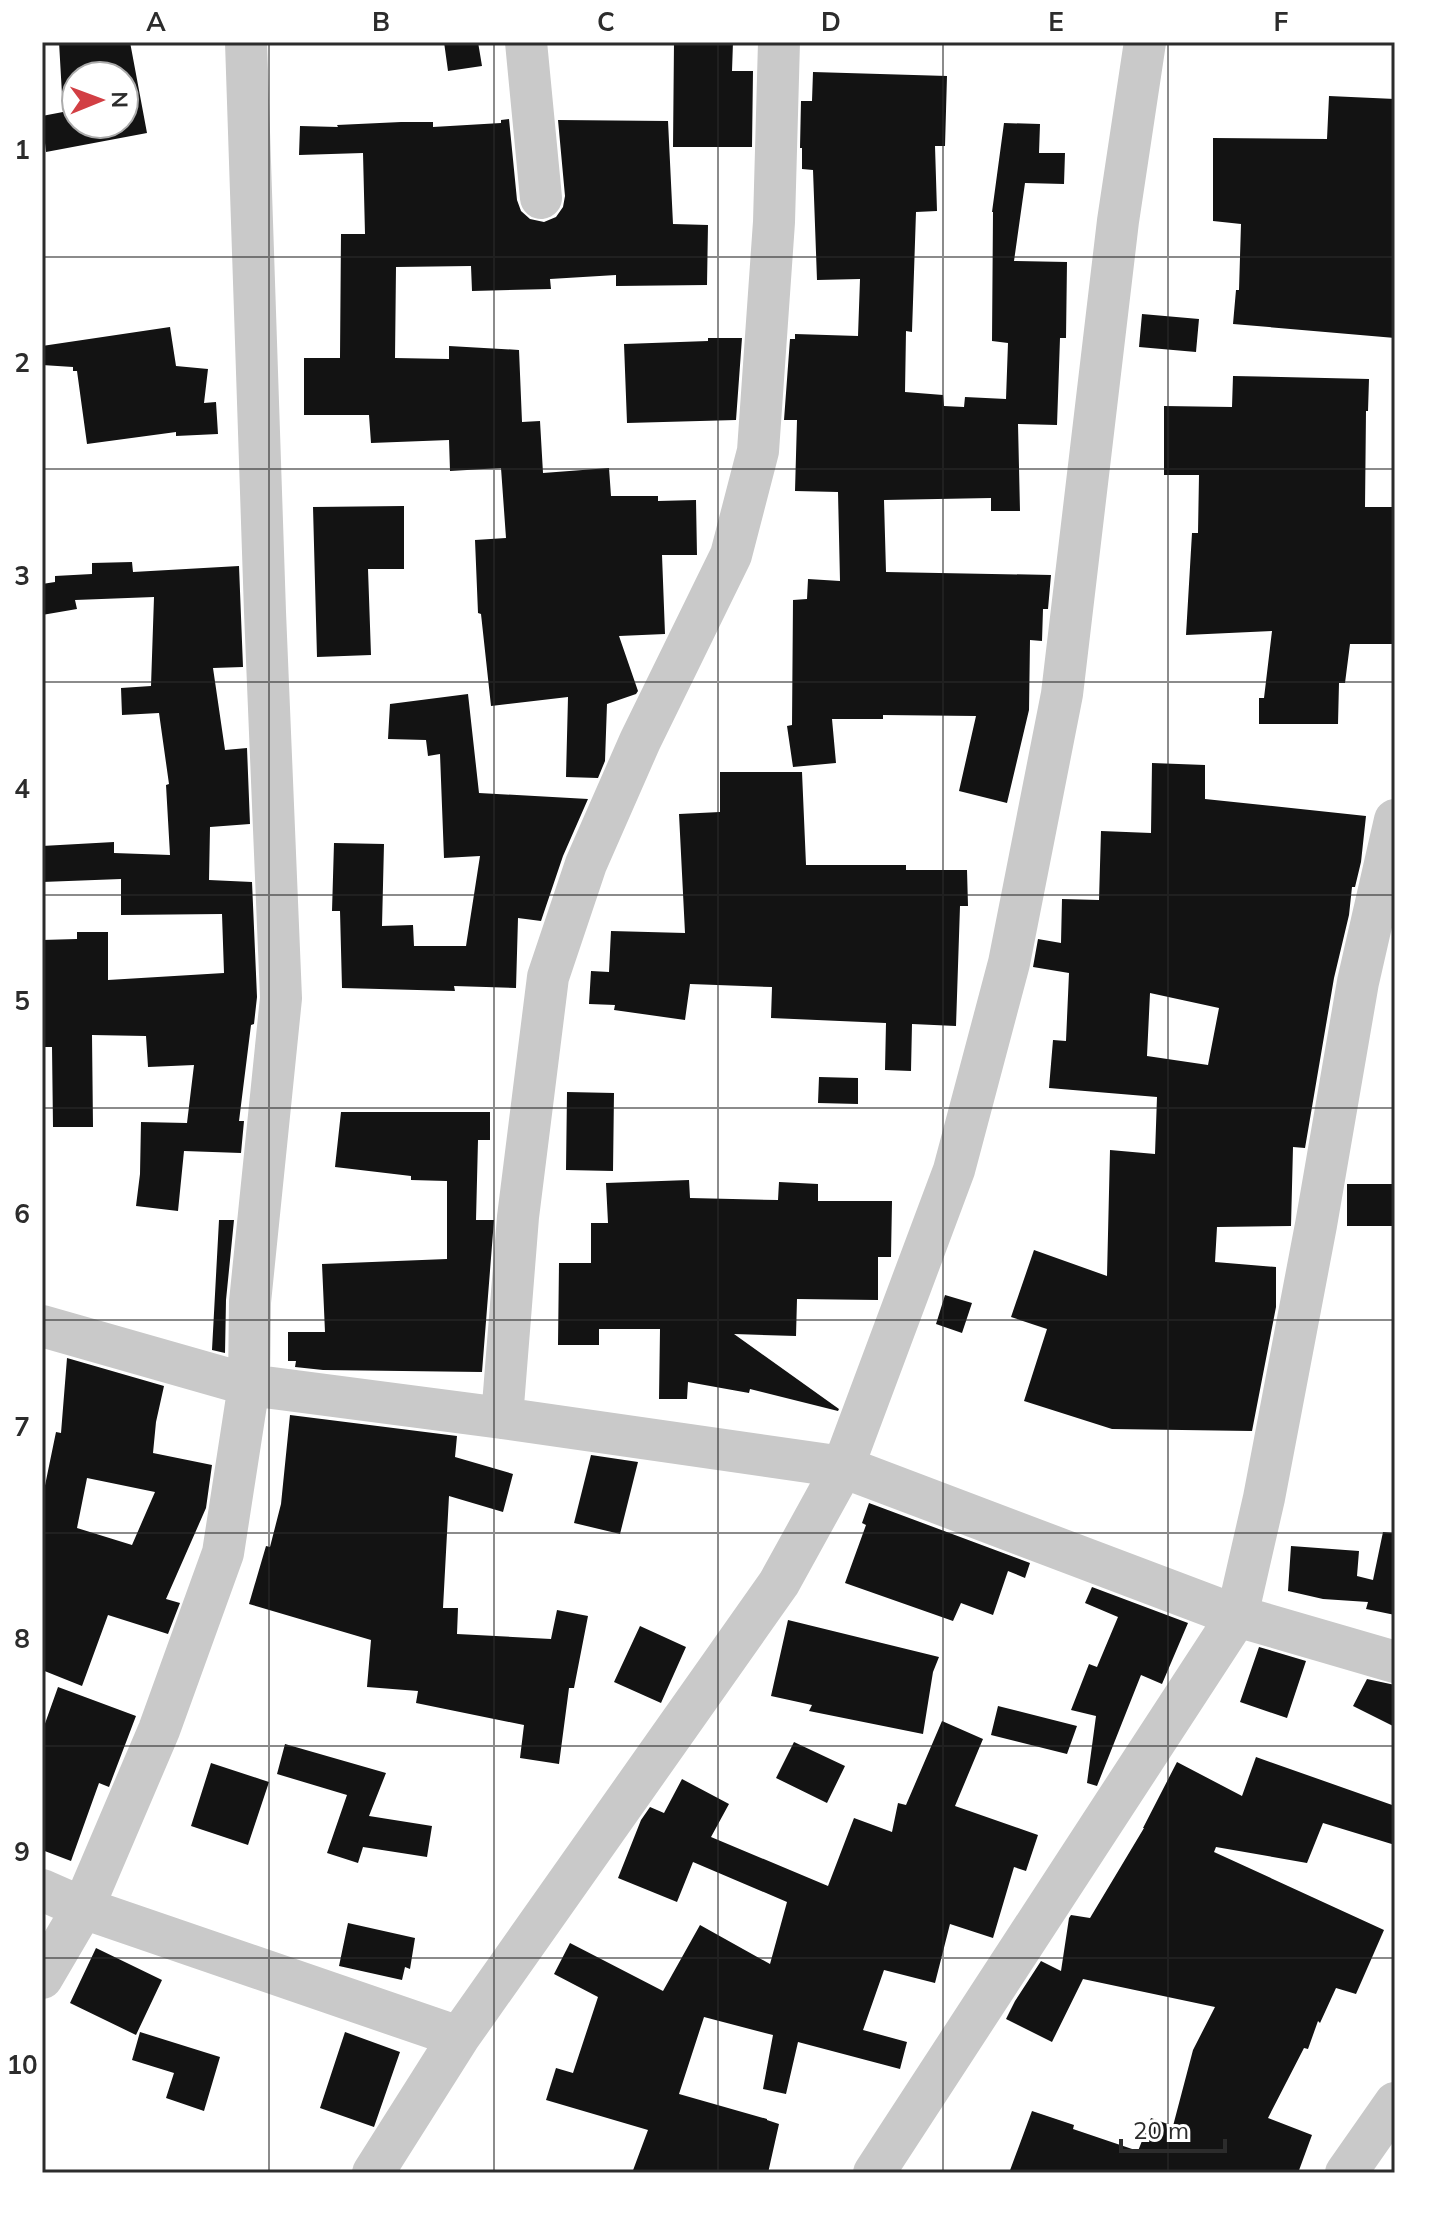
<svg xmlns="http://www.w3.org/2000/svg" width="1437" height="2215" font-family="Mulish,sans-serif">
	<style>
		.building { fill: #131313; fill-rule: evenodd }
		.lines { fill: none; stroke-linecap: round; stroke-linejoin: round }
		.minor { stroke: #c9c9c9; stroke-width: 42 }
		.grid { fill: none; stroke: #2c2c2c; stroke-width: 2; stroke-opacity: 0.55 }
		.neatline { fill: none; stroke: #2c2c2c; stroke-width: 3 }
		.grid-label { font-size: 26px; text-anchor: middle; font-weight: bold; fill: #2c2c2c }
	</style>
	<rect width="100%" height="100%" fill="#fff"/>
	<!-- building -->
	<path class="building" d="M59,42H130L147,133L46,152L42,116L63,112ZM76,76H124V124H76Z
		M444,42H478L482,66L448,71Z
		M674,42H733L732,71H753L752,147H673Z
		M813,72L947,76L945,146H935L937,211L916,212L912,332L906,331L905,392L943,395L944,406L964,407L965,397L1006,399L1008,343L992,341L993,212H992L1004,123L1040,124L1039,153H1065L1064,184L1025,183L1014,261L1067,262L1066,338H1060L1057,425L1018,424L1020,511H991V498L884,500L886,572L1051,575L1048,609H1043L1042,641L1030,640L1029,710L1007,803L959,791L976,716L883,715V719H832L836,763L793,767L787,726L792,725L793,600L807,599L808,579L840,581L838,492L795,491L797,420H784L790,339H795V334L858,336L860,279L817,280L813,170L802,169V148H800L801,101H812Z
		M1329,96L1395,99V338L1233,324L1236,290H1239L1241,224L1213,221V138L1327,139Z
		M509,119L517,200L521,211L530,219L544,222L556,217L563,207L565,196L558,120L668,121L673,224L708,225L707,285L616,286V275L550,279L551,289L472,291L471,266L396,267L395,358L449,359V346L519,350L522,422L540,421L543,473L609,468L611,496H658V501L696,500L697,555H662L665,634L619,636L638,691L636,694L607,704L605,761L598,778L566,777L568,697L491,706L481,614L478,613L475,540L506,538L501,468L450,471L449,440L371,443L369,415H304V358H340L341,234H365L363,153L299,155L300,126L338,127L337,125L401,122H433V127L501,123V120Z
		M1142,314L1199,319L1196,352L1139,347Z
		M170,327L176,366L208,369L204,403L216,402L218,434L176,436V432L87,444L77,371H73V367L42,365V346Z
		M708,338H742L736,420L627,423L624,344L708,341Z
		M1233,376L1369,379L1368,411H1366L1365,507H1395L1394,644H1350L1345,683H1339L1338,724H1259V698H1264L1272,631L1186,635L1192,533H1198L1199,475H1164V406L1232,407Z
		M404,506V569H368L371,655L317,657L313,507Z
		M132,562L133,572L239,566L243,667L213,668L225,750L247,748L250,824L210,827L209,880L252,882L257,997L254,1024L251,1025L239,1121H244L241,1153L184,1151L178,1211L136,1206L140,1174L141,1122L187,1123L194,1065L148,1067L146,1036L92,1035L93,1127H53L52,1047H42V940L77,939V932H108V980L224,973L222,914L121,915V879L42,882V846L114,842V853L170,855L166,785L169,784L159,713L122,715L121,688L151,686L154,597L75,600L77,609L42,615V584L55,582V576L92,574V563Z
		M468,694L479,793L588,799L563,856L541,921L518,918L516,988L454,986L455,991L342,988L340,911H332L334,843L384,844L382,926L413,925L414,946H466L480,856L444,858L440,754L428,756L426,740L388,739L390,704Z
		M1152,763L1205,765V799L1366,816L1361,862L1355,887H1352L1349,915L1334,978L1305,1148L1293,1147L1291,1226L1217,1227L1215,1262L1276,1267V1307L1252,1431L1112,1429L1024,1401L1047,1329L1011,1317L1034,1250L1107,1276L1110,1150L1155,1154L1157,1097L1049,1088L1053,1040L1066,1041L1069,973L1033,967L1038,939L1061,943L1062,899L1099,900L1101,831L1151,833ZM1150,993L1219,1008L1208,1065L1147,1056Z
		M720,772H802L806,865H906V870H967L968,906H960L956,1026L912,1024L911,1071L885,1070L886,1023L771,1018L772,987L690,984L685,1020L614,1010L615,1005L589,1004L591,971L609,972L611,931L685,933L679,814L720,812Z
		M819,1077L858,1078V1104L818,1103Z
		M567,1092L614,1093L613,1171L566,1170Z
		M341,1112H490V1140H478L476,1220H494L482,1372L323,1370L295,1367L296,1361H288V1332H325L322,1264L447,1259V1181L411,1180V1176L335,1167Z
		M689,1180L690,1198L778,1200L779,1182L818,1184V1201H892L891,1257H878V1300L797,1299L796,1336L734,1334L839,1409L838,1411L750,1389L749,1393L688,1382L687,1399H659L660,1329H599V1345H558L559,1263H591V1223H608L606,1183Z
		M1347,1184H1395V1226H1347Z
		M219,1220H234L226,1300L225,1353L212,1350Z
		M945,1295L972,1303L962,1333L936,1324Z
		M67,1358L164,1386L156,1422L153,1453L212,1465L206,1508L166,1599L180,1603L168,1634L108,1615L82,1686L42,1670V1500L56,1432L61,1433ZM87,1478L155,1492L132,1545L77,1528Z
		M290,1415L457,1436L455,1457L513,1474L503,1512L449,1496L443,1608H458L457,1634L551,1639L557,1610L588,1616L574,1688H569L559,1764L520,1758L524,1725L416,1703L418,1691L367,1687L371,1640L249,1604L266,1546L270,1547L281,1504Z
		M591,1455L638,1462L620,1534L574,1523Z
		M869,1503L1030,1563L1025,1578L1008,1571L993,1615L961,1603L953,1621L845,1583L866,1525L862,1523Z
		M1383,1532L1395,1533V1615L1366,1609L1368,1602L1323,1599L1288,1591L1291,1546L1359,1551L1357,1576L1373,1580Z
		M1092,1587L1188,1623L1162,1684L1141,1675L1097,1786L1087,1783L1096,1716L1071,1710L1089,1664L1097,1667L1118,1617L1085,1603Z
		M788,1620L939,1657L933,1672L923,1734L809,1711L812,1705L771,1696Z
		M640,1626L686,1647L661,1703L614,1682Z
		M1259,1647L1306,1661L1287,1718L1240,1702Z
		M1367,1679L1395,1685V1727L1353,1706Z
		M58,1687L136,1716L109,1787L99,1783L71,1861L42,1850V1732Z
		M998,1706L1077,1726L1067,1754L991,1735Z
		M942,1721L983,1739L955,1806L1038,1835L1026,1871L1014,1867L993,1938L950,1924L935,1983L884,1970L863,2030L907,2042L900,2069L798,2042L786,2094L763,2089L773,2035L704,2017L679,2094L767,2119V2120L779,2124L768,2173H632L648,2130L546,2100L556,2068L573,2073L598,1997L554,1974L570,1943L663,1991L700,1925L770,1964L787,1902L693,1862L677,1902L618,1878L641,1820L650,1807L664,1813L682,1779L729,1804L711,1837L828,1886L854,1818L892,1832L898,1803L906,1805Z
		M794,1742L845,1766L827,1803L776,1778Z
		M285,1744L386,1773L369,1816L432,1826L427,1857L363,1847L358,1863L327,1853L347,1795L277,1774Z
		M1256,1757L1395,1806V1845L1323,1823L1307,1863L1216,1847L1214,1852L1384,1930L1356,1994L1336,1988L1320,2023L1318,2021L1308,2049L1304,2048L1268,2118L1312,2135L1298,2173H1009L1032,2111L1074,2125L1073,2129L1138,2151L1151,2118L1173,2126L1193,2050L1215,2007L1083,1979L1052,2042L1006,2019L1015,2001L1041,1961L1061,1971L1069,1918L1071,1915L1090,1918L1144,1828H1143L1177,1762L1242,1796Z
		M211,1763L269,1782L248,1845L191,1826Z
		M348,1923L415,1938L410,1969L405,1967L402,1980L339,1966Z
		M96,1948L162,1980L136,2035L70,2003Z
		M140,2032L220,2057L204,2111L166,2098L174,2073L132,2060Z
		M345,2032L400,2052L374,2127L320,2108Z"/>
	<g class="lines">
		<!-- minor -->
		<path class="minor" d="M526,42L541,198
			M42,1326L249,1385L502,1418L843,1467L1237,1616L1395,1662
			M502,1418L518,1217L548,977L586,864L640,741L731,555L758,451L774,222L779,42
			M42,1890L83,1908L459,2037
			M42,1978L83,1908L159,1730L223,1553L249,1385L250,1302L281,998L265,612L246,42
			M373,2173L459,2037L779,1583L843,1467L954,1170L1009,963L1062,694L1118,221L1145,42
			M874,2173L1237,1616L1264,1498L1316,1225L1358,982L1395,820
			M1346,2173L1395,2103"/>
	</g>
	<!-- grid -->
	<path class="grid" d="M269,42V2173M494,42V2173M718,42V2173M943,42V2173M1168,42V2173M42,257H1395M42,469H1395M42,682H1395M42,895H1395M42,1108H1395M42,1320H1395M42,1533H1395M42,1746H1395M42,1958H1395"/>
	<!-- border -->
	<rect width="1437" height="2215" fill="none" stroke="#ffffff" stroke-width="88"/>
	<!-- north arrow -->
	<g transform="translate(100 100) rotate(89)"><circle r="38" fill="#ffffff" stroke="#ababab" stroke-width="2"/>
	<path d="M0-6L14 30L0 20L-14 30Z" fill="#d23f44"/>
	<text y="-12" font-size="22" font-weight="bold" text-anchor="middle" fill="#2c2c2c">N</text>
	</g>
	<!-- scale -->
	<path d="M1121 2139v12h104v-12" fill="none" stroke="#2c2c2c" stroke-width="4"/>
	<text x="1133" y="2139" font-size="24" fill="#2c2c2c" stroke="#ffffff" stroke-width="6" paint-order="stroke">20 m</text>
	<rect x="44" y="44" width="1349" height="2127" class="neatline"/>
	<g class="grid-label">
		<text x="156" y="31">A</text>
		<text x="381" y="31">B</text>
		<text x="606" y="31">C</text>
		<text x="831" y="31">D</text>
		<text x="1056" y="31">E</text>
		<text x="1281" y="31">F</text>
		<text x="22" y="159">1</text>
		<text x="22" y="372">2</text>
		<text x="22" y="585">3</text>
		<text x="22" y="798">4</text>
		<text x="22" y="1010">5</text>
		<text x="22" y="1223">6</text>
		<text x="22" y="1436">7</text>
		<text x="22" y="1648">8</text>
		<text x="22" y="1861">9</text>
		<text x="22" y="2074">10</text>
	</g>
</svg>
